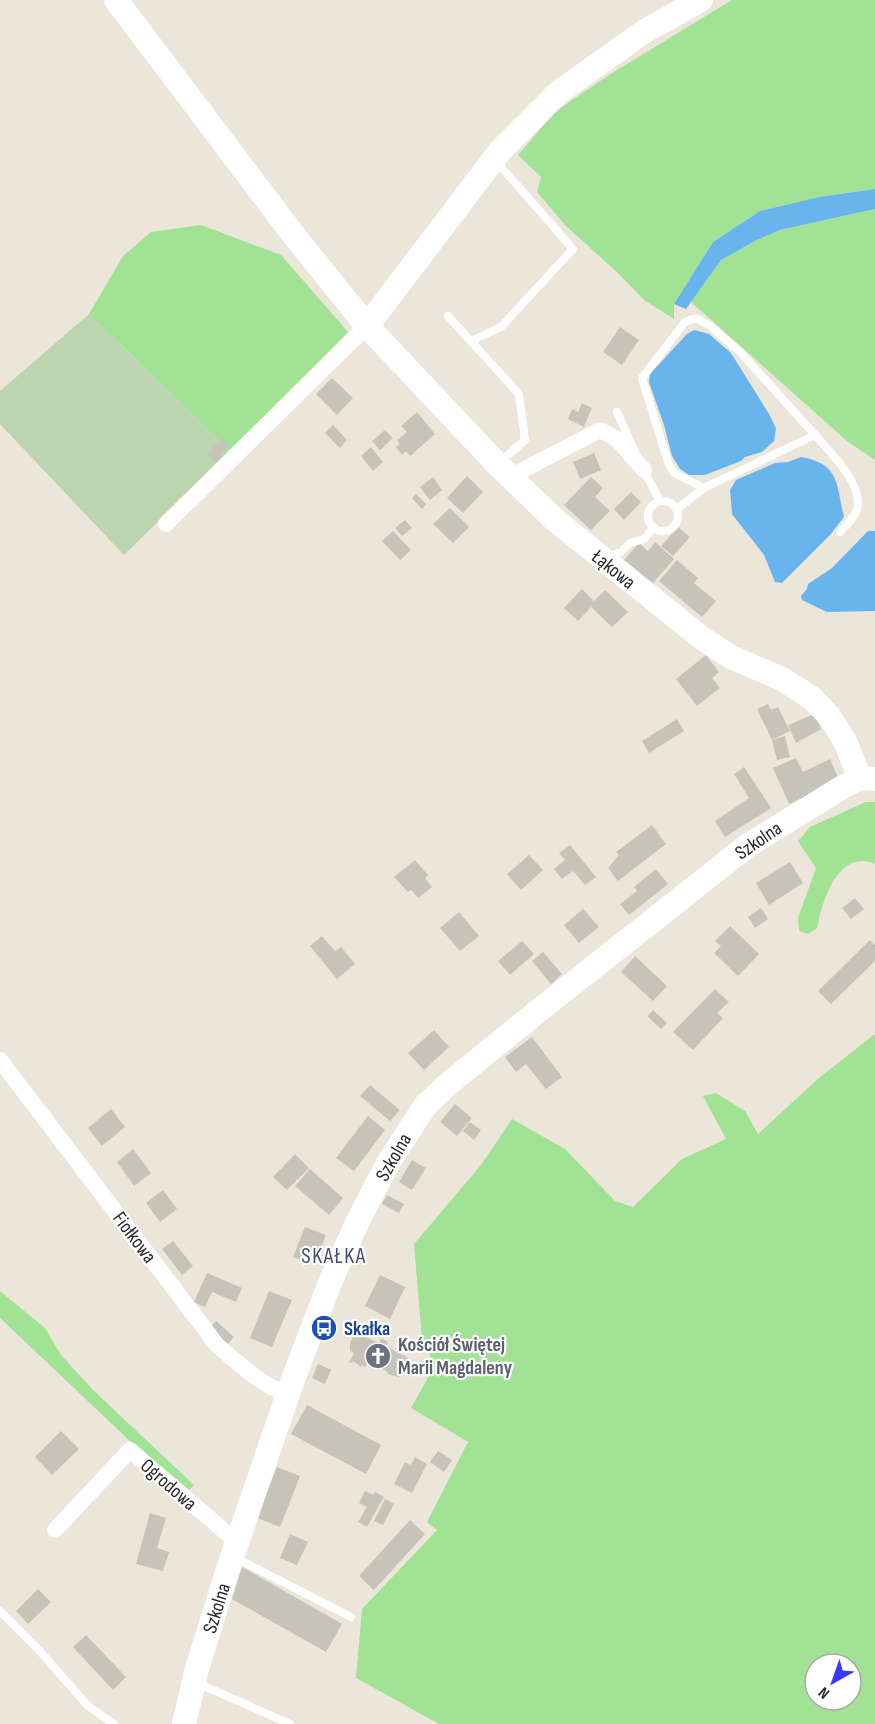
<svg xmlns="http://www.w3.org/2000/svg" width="875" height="1724" font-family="'Sofia Sans Condensed',sans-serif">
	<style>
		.green { fill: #a1e295; fill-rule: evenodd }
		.cemetery { fill: #bbd5b0 }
		.water { fill: #6ab4ee }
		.building { fill: #c6c3b9 }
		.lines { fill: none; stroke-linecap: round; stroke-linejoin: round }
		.lane { stroke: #fff; stroke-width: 8 }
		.street { stroke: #fff; stroke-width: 16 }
		.secondary { stroke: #fff; stroke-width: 24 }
		.labels { text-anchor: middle; stroke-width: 4.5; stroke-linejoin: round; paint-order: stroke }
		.street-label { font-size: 20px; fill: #282828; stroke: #fff }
		.transit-label { font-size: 20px; font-weight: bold; fill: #164399; stroke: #fff; text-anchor: start }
		.worship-label { font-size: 20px; font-weight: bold; fill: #5b616d; stroke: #fff; text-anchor: start }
		.quarter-label { font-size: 22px; letter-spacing: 1.5px; fill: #494978; stroke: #fff }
	</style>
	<rect width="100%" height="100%" fill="#ebe6d9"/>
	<!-- green -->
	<path class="green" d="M732,0H875V189L819,197L760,211L713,242L674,304V319L644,300L620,275L565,225L537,192L541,177L518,155L556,111L609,75Z
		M875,209V460L847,441L691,302L721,260L757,240L780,230Z
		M201,225L281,255L348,332L230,451L89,314L123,256L151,232Z
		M866,802H875V864C838,848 822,902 817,928L808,934L799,931L798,918L816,868L798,841L810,827Z
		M875,1034V1724H439L356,1678L362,1609L437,1530L427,1522L468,1442L411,1408L429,1376L421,1367L431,1358L422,1339L414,1244L481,1165L512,1119L565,1149L615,1201L633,1207L682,1159L726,1139L703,1096L716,1093L745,1111L758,1134L820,1077ZM815,1664H851V1700H815Z
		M0,1291L45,1328L61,1355L93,1390L194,1485L186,1494L0,1318Z"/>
	<!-- cemetery -->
	<path class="cemetery" d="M89,314L230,451L124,555L0,424V391Z"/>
	<!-- water -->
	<path class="water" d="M875,189V209L780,230L757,240L721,260L686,309L674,304L713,242L760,211L819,197Z
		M694,330L709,334L731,353L769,414L776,428L774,441L762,452L745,457L741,461L705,475H689L680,469L672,456L664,425L649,382L650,374L687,334Z
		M801,457C841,464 836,485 844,517L830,535L782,583L775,582L764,555L732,514L730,490L736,480L775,463L788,462Z
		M868,531H875V611L827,612L802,600L801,596L807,589L808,584L832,568Z"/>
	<!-- building -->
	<path class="building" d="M620,327L639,340L622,365L603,352Z
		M332,378L353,398L337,415L316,394Z
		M582,403L592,408L584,427L568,419L572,409L578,412Z
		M417,412L435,434L410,456L406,451L402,455L396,447L400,444L397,440L407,432L401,426Z
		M333,425L347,440L340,448L325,433Z
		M385,430L393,438L380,450L372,441Z
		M223,439L229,445L221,454L223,457L216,463L206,453Z
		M371,447L383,462L373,471L361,456Z
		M594,453L601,470L580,479L573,462Z
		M467,476L483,492L463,513L447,498Z
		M433,477L442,490L430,500L420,487Z
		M591,477L603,488L595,497L610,511L591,530L564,505Z
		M631,492L641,502L624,520L614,509Z
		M416,494L426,504L422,509L412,498Z
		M450,508L469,527L453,543L433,524Z
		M405,520L412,528L402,536L395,528Z
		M678,527L690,537L673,556L661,546Z
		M393,531L411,550L400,560L382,541Z
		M655,542L674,559L652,584L624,560L639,543L648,551Z
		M677,560L698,578L694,583L716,601L702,617L659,581Z
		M582,589L594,601L605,590L628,612L612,627L591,607L578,621L564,608Z
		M706,655L719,672L712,678L720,688L697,706L676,679Z
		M768,704L771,710L778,707L790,731L772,740L785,736L790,757L777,760L772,740L757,709Z
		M814,714L821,729L796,743L788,725Z
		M677,719L684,731L649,753L642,741Z
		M796,758L803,772L830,759L840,782L789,804L773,768Z
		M744,767L771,808L725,837L715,821L749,798L734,774Z
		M652,825L666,844L618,881L608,868L619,855L616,852Z
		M570,845L596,877L585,885L573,871L562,879L554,869L565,860L559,853Z
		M529,855L543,870L521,890L507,874Z
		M415,860L428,875L425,878L432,887L418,898L411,890L408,892L394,877Z
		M790,862L803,883L769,905L756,883Z
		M656,869L668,884L629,915L620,904L637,891L634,887Z
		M855,898L864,909L851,919L842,908Z
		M761,908L768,919L755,928L748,917Z
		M583,909L599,927L579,943L564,925Z
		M459,912L479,936L460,951L440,928Z
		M730,926L759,954L738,976L714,953L721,946L715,941Z
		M322,936L335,951L341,947L355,964L337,979L310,946Z
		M870,940L875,945V961L831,1004L818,991Z
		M522,941L534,954L510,975L498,961Z
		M543,952L562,974L551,984L532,961Z
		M635,956L667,986L653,1001L621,972Z
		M715,989L729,1002L717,1013L723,1018L693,1050L673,1032Z
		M653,1010L667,1023L661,1029L647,1016Z
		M434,1030L449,1047L424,1070L408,1053Z
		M532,1037L562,1077L546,1089L526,1064L516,1072L505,1057Z
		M370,1085L400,1110L390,1121L360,1096Z
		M455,1104L472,1118L457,1136L440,1122Z
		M111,1109L125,1127L102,1146L88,1128Z
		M368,1116L385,1130L354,1171L336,1158Z
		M470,1122L481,1130L474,1140L463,1131Z
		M133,1149L151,1173L134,1186L117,1162Z
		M295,1154L309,1168L287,1190L273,1177Z
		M412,1160L426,1168L412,1190L399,1182Z
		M310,1169L343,1198L329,1215L295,1186Z
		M163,1190L177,1209L160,1222L146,1203Z
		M387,1195L404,1204L399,1213L382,1204Z
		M305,1227L326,1235L314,1265L293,1257Z
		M173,1241L193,1266L182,1275L162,1249Z
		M207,1273L242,1288L236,1302L212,1292L205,1307L194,1302Z
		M380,1275L405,1287L390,1319L365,1306Z
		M269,1291L292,1300L272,1347L250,1338Z
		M216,1321L234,1337L227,1345L209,1328Z
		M359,1334L379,1343L381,1338L388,1342L386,1346L398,1353L399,1351L402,1353L401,1354L408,1358L399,1377L387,1374L388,1372L376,1366L375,1367L372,1366L373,1364L368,1362L365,1367L362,1365L361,1367L353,1361L352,1363L349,1362L354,1353L350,1351V1343L353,1337Z
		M318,1364L331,1370L325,1384L312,1378Z
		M307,1405L381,1445L366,1474L291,1434Z
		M61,1431L79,1449L52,1475L35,1457Z
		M438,1451L452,1460L444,1472L430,1462Z
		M415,1457L427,1464L412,1493L394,1484L405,1462L411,1465Z
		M277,1467L300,1476L280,1527L257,1518Z
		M365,1491L373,1495L375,1492L384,1497L367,1527L358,1522L367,1507L359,1503Z
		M385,1499L394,1504L383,1525L374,1521Z
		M150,1513L166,1518L157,1548L169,1552L163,1571L136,1564Z
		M410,1520L425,1534L374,1590L359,1576Z
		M290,1534L308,1542L297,1565L280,1558Z
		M242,1567L342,1624L326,1652L232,1599Z
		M38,1589L51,1602L28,1624L16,1611Z
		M86,1635L126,1677L113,1690L73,1647Z"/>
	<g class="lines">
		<!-- lane -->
		<path class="lane" d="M448,316L519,394L525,440L498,464
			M471,341L501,327L573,249L496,161
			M617,412L635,452
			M815,435C830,452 860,481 858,505C857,515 847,525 840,532
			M643,469L660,501
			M648 516a15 15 0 1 1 30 0a15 15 0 1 1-30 0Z
			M677,509L704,488L815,435L741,353L709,325L696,318L685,322L642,378L668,462L674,473L704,488
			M608,561L612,555L621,552L630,543L644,539L654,527
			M234,1557L351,1617
			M0,1611L38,1649L88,1706L114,1724
			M195,1682L290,1724"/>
		<!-- street -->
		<path class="street" d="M514,479L523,470L600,430L617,439L644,470
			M166,524L367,326
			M0,1060L217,1345C239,1364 260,1384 288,1395
			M55,1530L130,1450L237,1542"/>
		<!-- secondary -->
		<path class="secondary" d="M116,0L292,233L367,326L498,465L555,520L703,639L731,657L782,679L812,698L830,717L845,741L860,778
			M367,326L500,151L559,92L645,31L701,0
			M184,1724L196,1672L227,1572L291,1385L331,1280L358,1221L388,1163L425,1106L447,1085L537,1012L747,846L841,788L860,778L875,779"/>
	</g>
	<!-- icons -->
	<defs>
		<g id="bus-disc" transform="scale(1.35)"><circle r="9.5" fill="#1a4fb4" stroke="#fff"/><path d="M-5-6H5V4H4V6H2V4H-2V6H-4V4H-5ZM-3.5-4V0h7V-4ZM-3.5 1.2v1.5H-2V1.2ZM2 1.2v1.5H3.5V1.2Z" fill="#fff"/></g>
		<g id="church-disc" transform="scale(1.35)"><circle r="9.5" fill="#6b7280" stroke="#fff"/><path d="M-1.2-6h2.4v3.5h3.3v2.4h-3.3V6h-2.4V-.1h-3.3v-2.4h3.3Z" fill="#fff"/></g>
	</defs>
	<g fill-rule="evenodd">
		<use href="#bus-disc" x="324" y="1328"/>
		<use href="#church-disc" x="378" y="1356"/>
	</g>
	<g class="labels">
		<!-- street labels -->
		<g class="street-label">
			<text transform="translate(614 569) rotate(39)" y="7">Łąkowa</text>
			<text transform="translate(758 840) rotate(-34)" y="7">Szkolna</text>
			<text transform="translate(393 1157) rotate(-60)" y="7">Szkolna</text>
			<text transform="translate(135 1237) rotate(53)" y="7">Fiołkowa</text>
			<text transform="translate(169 1484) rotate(41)" y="7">Ogrodowa</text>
			<text transform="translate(216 1608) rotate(-73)" y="7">Szkolna</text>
		</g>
		<!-- transit labels -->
		<g class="transit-label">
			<text x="344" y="1335">Skałka</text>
		</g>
		<!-- worship labels -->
		<g class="worship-label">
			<text x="398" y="1351">Kościół Świętej<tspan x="398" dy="23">Marii Magdaleny</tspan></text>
		</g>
		<!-- quarter labels -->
		<g class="quarter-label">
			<text x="334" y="1263">SKAŁKA</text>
		</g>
	</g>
	<!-- north arrow -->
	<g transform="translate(833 1682) rotate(220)"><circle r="28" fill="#ffffff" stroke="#a9a9a9" stroke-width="1.5"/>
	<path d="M0-4.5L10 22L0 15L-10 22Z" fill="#3738fa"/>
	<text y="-9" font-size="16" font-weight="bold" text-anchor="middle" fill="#282828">N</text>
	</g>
</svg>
